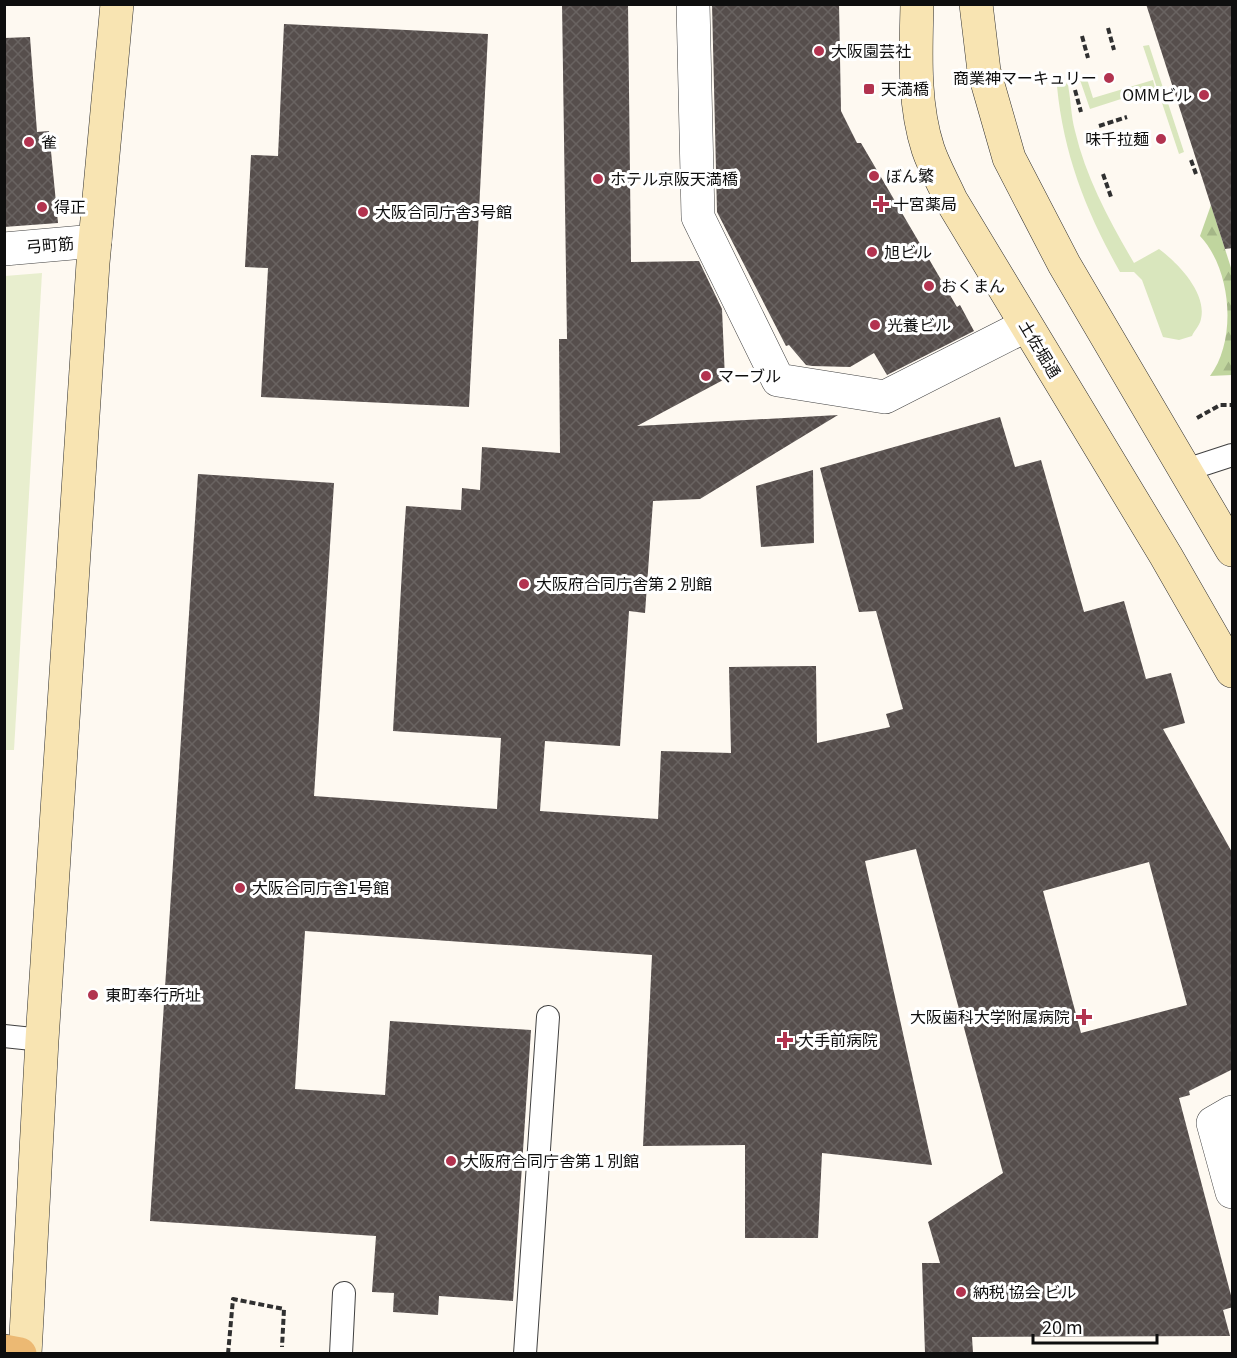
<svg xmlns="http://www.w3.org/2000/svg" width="1237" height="1358" font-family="Georgia,'Noto Sans JP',serif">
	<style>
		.grass { fill: #d9e6bd }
		.forest { fill: url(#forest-firs) }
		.pitch { fill: #e8eece }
		.building { fill: url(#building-cross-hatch); fill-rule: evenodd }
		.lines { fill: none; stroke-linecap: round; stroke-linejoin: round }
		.lane-casing { stroke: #414141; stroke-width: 24 }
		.street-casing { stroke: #414141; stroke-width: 34 }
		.secondary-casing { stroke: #303030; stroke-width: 34 }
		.primary-casing { stroke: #1f1f1f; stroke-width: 34 }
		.path { stroke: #303030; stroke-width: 4; stroke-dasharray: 6 3; stroke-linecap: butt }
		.lane { stroke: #fff; stroke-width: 22 }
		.street { stroke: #fff; stroke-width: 33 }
		.secondary { stroke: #f8e4b2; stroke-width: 33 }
		.primary { stroke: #ecb973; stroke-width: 33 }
		.poi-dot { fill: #b2334f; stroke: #fff; stroke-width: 2 }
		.labels { text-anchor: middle; stroke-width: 6; stroke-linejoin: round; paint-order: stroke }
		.poi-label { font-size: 16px; fill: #0e0e0e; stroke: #fff; text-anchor: start }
		.street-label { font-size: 16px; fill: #0e0e0e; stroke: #fff }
	</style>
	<defs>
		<pattern id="forest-firs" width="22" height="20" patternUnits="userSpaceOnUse" patternTransform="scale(1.5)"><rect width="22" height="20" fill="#c0d59e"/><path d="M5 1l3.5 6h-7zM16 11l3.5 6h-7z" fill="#a4b687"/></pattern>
		<pattern id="building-cross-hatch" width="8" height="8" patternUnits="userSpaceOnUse" patternTransform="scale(1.5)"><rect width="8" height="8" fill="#564e4c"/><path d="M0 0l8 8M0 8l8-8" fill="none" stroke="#696361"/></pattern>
	</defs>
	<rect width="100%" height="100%" fill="#fef9f1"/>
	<!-- grass -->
	<path class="grass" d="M1149,45L1184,152L1179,154L1143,46Z
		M1056,74L1068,85C1071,101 1071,116 1075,131C1086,178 1110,222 1134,263L1159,249C1178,263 1207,293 1201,319C1200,325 1194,331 1192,336L1179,340L1163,337L1142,280L1134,272H1120C1084,208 1061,148 1056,74Z
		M1087,79L1093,98L1153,80L1155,88L1090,109L1080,80Z"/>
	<!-- forest -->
	<path class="forest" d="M1211,205L1232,271V375L1210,376C1237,340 1232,270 1200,236Z"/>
	<!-- pitch -->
	<path class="pitch" d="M42,273L14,750H5V276Z"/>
	<!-- building -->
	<path class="building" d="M562,4H628L631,262L699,261L722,309L725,379L637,426L838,415L700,499L653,501L645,613L629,611L620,746L545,741L540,811L658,819L661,751L731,753L729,667L816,666L817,743L890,727L886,714L903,709L876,611L859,612L820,468L1000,417L1015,467L1041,460L1084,612L1124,601L1146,679L1171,673L1185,723L1163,729L1233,854V1069L1189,1091L1190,1095L1179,1098L1233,1303V1307L1223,1310L1230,1336L972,1337L973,1353H925L922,1263H940L928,1222L1003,1173L916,849L865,861L932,1165L822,1153L818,1238H745V1145L643,1146L652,955L305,931L295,1089L385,1095L390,1021L531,1030L513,1301L439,1296L438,1315L393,1312L394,1293L372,1292L376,1236L150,1221L198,474L334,483L314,796L497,809L501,738L393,731L404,534L406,506L461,510L462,488L480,490L482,447L560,453L559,339H567ZM1149,862L1187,1005L1081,1033L1043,891Z
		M712,4H839L841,111L857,143H861L957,307L960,305L974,331L887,375L874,353L850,367L812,366L806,365L789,345L786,346L717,212Z
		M1146,4H1233V248L1225,249Z
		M284,24L488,34L469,407L261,397L268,268L245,267L251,155L278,156Z
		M30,37L37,132L49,131L58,223L4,227V38Z
		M813,470L814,543L761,547L756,486Z"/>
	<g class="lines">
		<!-- lane casing -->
		<g class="lane-casing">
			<path id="lane" d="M1186,470L1232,455
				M4,1036L42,1040
				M341,1354L344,1293
				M525,1354L548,1017"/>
		</g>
		<!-- street casing -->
		<g class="street-casing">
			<path id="street" d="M693,4L698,217L778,380L885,397L1025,326
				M4,249L95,241
				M1232,1112L1213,1123L1232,1192"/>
		</g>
		<!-- secondary casing -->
		<g class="secondary-casing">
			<path id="secondary" d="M917,4C916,52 913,103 928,149C934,167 944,184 951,200L1166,556L1232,671
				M976,4L984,71L1009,158L1064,264L1232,550
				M25,1354L42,1040L93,263L117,4"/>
		</g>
		<!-- primary casing -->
		<g class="primary-casing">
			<path id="primary" d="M4,1351L20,1354"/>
		</g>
		<!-- path -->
		<path class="path" d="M1108,28L1114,50
			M1082,36L1088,58
			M1075,90L1081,112
			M1099,126L1127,117
			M1191,160L1196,174
			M1103,174L1111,197
			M1197,418L1220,405H1232
			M228,1354L233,1299L284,1309L282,1347"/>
		<!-- lane -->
		<use href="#lane" class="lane"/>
		<!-- street -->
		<use href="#street" class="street"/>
		<!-- secondary -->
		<use href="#secondary" class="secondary"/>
		<!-- primary -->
		<use href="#primary" class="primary"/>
	</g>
	<!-- markers -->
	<g class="poi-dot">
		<circle cx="819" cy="51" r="6"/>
		<circle cx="1109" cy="78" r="6"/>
		<rect x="863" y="83" width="12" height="12" rx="3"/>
		<circle cx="1204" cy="95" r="6"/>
		<circle cx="1161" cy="139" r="6"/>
		<circle cx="29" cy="142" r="6"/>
		<circle cx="874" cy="176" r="6"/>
		<circle cx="598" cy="179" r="6"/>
		<path d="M878 195h6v6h6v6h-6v6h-6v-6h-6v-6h6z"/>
		<circle cx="42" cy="207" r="6"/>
		<circle cx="363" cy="212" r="6"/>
		<circle cx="872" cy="252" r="6"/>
		<circle cx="929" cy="286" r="6"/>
		<circle cx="875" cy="325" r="6"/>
		<circle cx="706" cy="376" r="6"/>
		<circle cx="524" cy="584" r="6"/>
		<circle cx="240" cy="888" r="6"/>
		<circle cx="93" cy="995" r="6"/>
		<path d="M1081 1008h6v6h6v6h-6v6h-6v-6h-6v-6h6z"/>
		<path d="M782 1031h6v6h6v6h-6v6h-6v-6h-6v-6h6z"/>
		<circle cx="451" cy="1161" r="6"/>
		<circle cx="961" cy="1292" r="6"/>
	</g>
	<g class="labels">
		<!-- poi labels -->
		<g class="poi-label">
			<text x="831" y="57">大阪園芸社</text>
			<text x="1097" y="84" text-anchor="end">商業神マーキュリー</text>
			<text x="881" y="95">天満橋</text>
			<text x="1192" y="101" text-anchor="end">OMMビル</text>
			<text x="1149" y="145" text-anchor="end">味千拉麺</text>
			<text x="41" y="148">雀</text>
			<text x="886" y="182">ぼん繁</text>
			<text x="610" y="185">ホテル京阪天満橋</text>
			<text x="893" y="210">十宮薬局</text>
			<text x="54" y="213">得正</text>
			<text x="375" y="218">大阪合同庁舎3号館</text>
			<text x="884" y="258">旭ビル</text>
			<text x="941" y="292">おくまん</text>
			<text x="887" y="331">光養ビル</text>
			<text x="718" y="382">マーブル</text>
			<text x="536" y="590">大阪府合同庁舎第２別館</text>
			<text x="252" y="894">大阪合同庁舎1号館</text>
			<text x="105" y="1001">東町奉行所址</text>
			<text x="1070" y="1023" text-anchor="end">大阪歯科大学附属病院</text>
			<text x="798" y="1046">大手前病院</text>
			<text x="463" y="1167">大阪府合同庁舎第１別館</text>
			<text x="973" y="1298">納税 協会 ビル</text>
		</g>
		<!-- street labels -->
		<g class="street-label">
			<text transform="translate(50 245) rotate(-5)" y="6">弓町筋</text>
			<text transform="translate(1040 349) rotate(59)" y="6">土佐堀通</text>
		</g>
	</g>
	<!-- border -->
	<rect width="1237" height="1358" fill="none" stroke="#0e0e0e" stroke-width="12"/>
	<!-- scale -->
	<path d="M1033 1334v9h124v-9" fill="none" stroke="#0e0e0e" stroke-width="3"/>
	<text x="1042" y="1334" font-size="18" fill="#0e0e0e" stroke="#ffffff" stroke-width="4.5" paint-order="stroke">20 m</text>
</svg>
